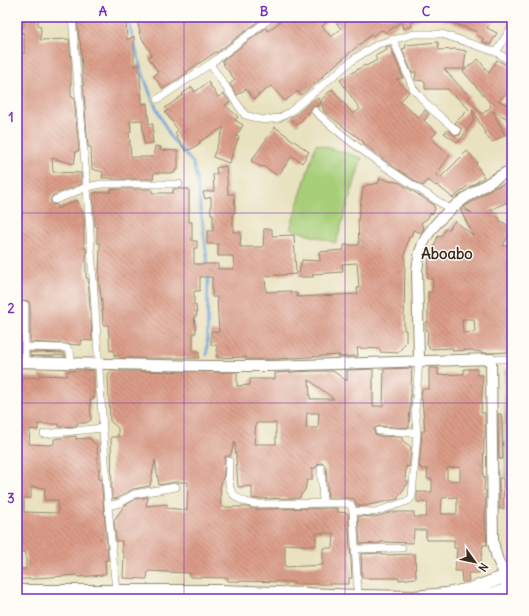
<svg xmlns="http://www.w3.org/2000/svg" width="529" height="616" font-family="Delius,sans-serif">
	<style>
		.park { fill: #a7ce78; stroke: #717c4b }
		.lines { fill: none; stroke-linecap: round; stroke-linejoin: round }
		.stream { stroke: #6ba0d8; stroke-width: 2.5 }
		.building { fill: url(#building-back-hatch); fill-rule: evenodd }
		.street-casing { stroke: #92866f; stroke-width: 8 }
		.secondary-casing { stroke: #92866f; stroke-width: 12 }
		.highway-casing { stroke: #92866f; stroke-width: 14 }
		.street { stroke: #fff; stroke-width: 7 }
		.secondary { stroke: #fff; stroke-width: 10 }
		.highway { stroke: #fff; stroke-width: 12 }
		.grid { fill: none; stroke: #7b2cbf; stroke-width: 1; stroke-opacity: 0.55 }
		.labels { text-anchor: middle; stroke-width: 3; stroke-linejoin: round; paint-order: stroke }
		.district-label { font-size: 15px; font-weight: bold; fill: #3b2a1e; stroke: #fdfcf7 }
		.neatline { fill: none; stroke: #7b2cbf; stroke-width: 1.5 }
		.grid-label { font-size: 13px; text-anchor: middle; font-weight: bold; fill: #7b2cbf }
	</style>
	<defs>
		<pattern id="building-back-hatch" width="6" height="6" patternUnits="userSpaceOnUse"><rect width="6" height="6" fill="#db9c88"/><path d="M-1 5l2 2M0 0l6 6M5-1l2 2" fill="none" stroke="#b37f6f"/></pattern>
	</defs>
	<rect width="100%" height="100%" fill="#fdfcf7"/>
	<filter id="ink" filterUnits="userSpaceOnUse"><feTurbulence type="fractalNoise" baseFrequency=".025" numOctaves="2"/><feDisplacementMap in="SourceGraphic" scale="8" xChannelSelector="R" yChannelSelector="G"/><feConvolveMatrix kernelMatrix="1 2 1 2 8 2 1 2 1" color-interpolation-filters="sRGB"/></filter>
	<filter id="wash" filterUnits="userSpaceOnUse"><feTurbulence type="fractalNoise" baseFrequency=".012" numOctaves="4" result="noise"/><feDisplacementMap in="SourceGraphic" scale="16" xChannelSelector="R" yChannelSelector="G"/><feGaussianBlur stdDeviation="0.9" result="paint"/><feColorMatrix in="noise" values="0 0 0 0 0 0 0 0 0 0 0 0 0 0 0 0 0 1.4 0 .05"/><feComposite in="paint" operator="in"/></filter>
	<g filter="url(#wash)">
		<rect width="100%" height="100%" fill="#e9e2c0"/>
		<!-- park -->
		<path class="park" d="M316,144L362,158L336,243L290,229Z
			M505,370H512V476H505Z"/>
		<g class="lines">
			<!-- stream -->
			<path class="stream" d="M129,17L130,28L143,74L152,99L171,138L193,163L197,180L208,266
				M207,355L208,275"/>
		</g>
		<g id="blocks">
			<!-- building -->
			<path class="building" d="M24,17H36L38,18V26H40L41,31L40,40L69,39L71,61V97H74L79,151H76L74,164L52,158L53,172L81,173V184L53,195L50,200L52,204L57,205V209L77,200L84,215V248H86V278H88L92,336V341L81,340V345L30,342V305L28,301L25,300L21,302L20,305V356H17V227H21L22,211H17V54H24V33H17V27H24Z
				M77,17H126L127,40L134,36V67L139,64L142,104L147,103L149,124H153V134H152L153,143L144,144L142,120L130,121L131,132H129L131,157H153L155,146L161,147L160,150L178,151V170H175V173H154L153,179H111V178H102L103,172L92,169L91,147H88L80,40H79Z
				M136,17H239L241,20L245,17H264L216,53V52L186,72L187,73L163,89L154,76L158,72L148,57L152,55L139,33L140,32Z
				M286,17H422L411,23L412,26L403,29L401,22L386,33L383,30L382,31L381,30L372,36L371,35L322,76L323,77L301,95L298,91L285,101L271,86L254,99L246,89L237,95L230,84L235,80L223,64L224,63L222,61L266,28L268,31ZM333,18L341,29L331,37L322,26Z
				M437,17H493L487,28L497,33L490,45L482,41L483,39L476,34L477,32Z
				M438,42L439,50L456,49L466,51L464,69H444L470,97L468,99L482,114L491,107L490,105L491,104L463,71L478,59L489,73L497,60L512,68V90L510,89L499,101L512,107V121L493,111L505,135L492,142L488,138L472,109L474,120L458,143L444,133L448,130L456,136L460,135L462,129L455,123L469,109L448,89H425V81L415,80L416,71L412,73L402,49L406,48L405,45Z
				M390,46L403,78L396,79L409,92L400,102L419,118L425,110L429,114L424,121L437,132L431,138L450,155L436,175L440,178L467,151L477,162L476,164L484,177L470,187L469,185L453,198L437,185L436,186L428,180L423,186L400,171L383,159L363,143L364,142L324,112L321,100L332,89L353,114L360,109L340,80L365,65L366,66L377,60L375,56L387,50L386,47Z
				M208,82L218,97L224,94L230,102L225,105L238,117L235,120L243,125L236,136L239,137L229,163L213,157L224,127L199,142L200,143L190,150L189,149L186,151L176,137L177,136L175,133L178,130L165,112L168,111L165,108L183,95L182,94L192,87L195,92Z
				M318,98L321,103L317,106L312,107L310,111L297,125L290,118L297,114L312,101Z
				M275,127L309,152L302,163L292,156L278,176L263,166L261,167L251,161Z
				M226,166L228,194H234L235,213H233V232H241L240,247H263L264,229H272V236L294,235L296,274L265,276L266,292L291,291V293H297V297L358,294L357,288H359L357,263L342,264L343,272L313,274V277H298L302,260L320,261L319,252L344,250V245H359L358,220L363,188L367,185L375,184L376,183L378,184L380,178L392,182V181L400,183L434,205V207L435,208L433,214L430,213L428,218L421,223L424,227L422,233L413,230L411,237H409L405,253L404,326V330H406V342L398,353L380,352V349L357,348L358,356L338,357L340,355L277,359H246V357L217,358V345H211V331L219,332L217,297H212V277H200V291H194V305H196L197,316H194L196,333H193V351H199V358H120V356H114V350L110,351L108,325H103L102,302L99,283L100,243H97V227L95,226L93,193L111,192V189H152V193H173V189H189V222H192V241H197V248H194V264H218V269H234L233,256H218V244H207V231H213V214H211V197L205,199L203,192L214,191L213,174H217L216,168Z
				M512,180V200L490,210L498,214L496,216L500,218L499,220L511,227L507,235L508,236L503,246L511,245L512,254V352L486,353L470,350L453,351V348L429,349V345H427L428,330H426V322H428V292H432L433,280L427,278L429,259L438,236L441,237L446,228L448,230L455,221L474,236L460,210L462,209L472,213L464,207L494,188ZM462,319H474L475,332L463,333Z
				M30,352L64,353L66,356L54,355V356H30Z
				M412,368L409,428L379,426L375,428L374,430L375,434L378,436L402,437V440L411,447L409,467L406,466L405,481H408V483L398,497V499L364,506H357L354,499L346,498H328L326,467L324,464L321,463L318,464L316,468H312V480H307L305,490L301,495L300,498L255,499L252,498V486L238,487L235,441L230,456H225L224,475L220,486L221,507H247L254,509L337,508V512L348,513L352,578H349V584H293V582L227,581L228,578L190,577V573L148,571L147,579L123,578L124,553H122V541H116L114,520L124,506L136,499L148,497L146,506L167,504V508L187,510L188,482H175L159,485L155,460L150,486L133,489L118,498L114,499L112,498L111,437H118V428L110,421L108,376L109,373L111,371L237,372V386L250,385V379H275V373L313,371H333L347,381V370L373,369V406H383L384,369ZM309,380L334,399H310ZM307,413H319L318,428H306ZM256,423H276V444H254ZM316,533H334L333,548H323V565L285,567V544L316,546Z
				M429,368H438V375L464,374V369H477V375H483L481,413H485V439H484L483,477H485L484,490L486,491L485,517L487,545H483L479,573H468L469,581L462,582L461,571H455L457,548H454V540H426V530H414L413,543L381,542V543L360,544L358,516L376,517L392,512H414V517H426L428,502H417V492H432V479H427L428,469H421V467H419L422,431H425L422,399H421L422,389H429ZM460,467V481L447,480V468ZM457,497V514H441L442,498Z
				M74,370H94V399H90L91,420L86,423H77V426L59,427V424H38V430L30,429L29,444L50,445L54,444V439L76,436V439L89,438L97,446L99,479H101L108,554V560H105L106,573L102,575L78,577L77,575L37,578V579H17V569H26V552H17V387L22,388V377L39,378V375L67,376V371H74ZM31,487L45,488L44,500H58V513L24,512V498H31Z
				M498,414H501L502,421L503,459H499Z
				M499,478H503L504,509H499Z
				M382,553V555L415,554L416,578L399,580V578H362L361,554Z"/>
		</g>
	</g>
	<g filter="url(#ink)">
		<use href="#blocks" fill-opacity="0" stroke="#92866f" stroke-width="1"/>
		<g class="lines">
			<!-- street casing -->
			<g class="street-casing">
				<path id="street" d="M72,17L87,187L108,506L116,591
					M393,39L413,88L429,107L457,131
					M496,52L512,27
					M210,64L245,115L263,120L279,118L290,112L354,59L378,44L414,34H442L496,52L512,62
					M158,99L210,64L272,17
					M315,111C355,149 403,179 450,209
					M55,200L87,187L102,184H179
					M25,305V362
					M26,347L66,348L70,352L72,363
					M491,359H512
					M379,431L417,433
					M44,434L103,428
					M229,461C228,485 226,499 254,504L346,503L351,505L353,511L358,596
					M321,468L323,503
					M108,506L120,503L134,494L176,487
					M353,511L375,512L408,501L412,497L417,433L415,411L419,360
					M355,549L402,548"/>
			</g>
			<!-- secondary casing -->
			<g class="secondary-casing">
				<path id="secondary" d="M419,360L417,271C418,262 419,252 423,244C437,211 483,186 512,169
					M17,362L204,366H273L491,359L493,542L497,558L505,576L508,599"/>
			</g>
			<!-- highway casing -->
			<g class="highway-casing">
				<path id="highway" d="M17,591H221L358,596L414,597L446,594L471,589L512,574
					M477,599L512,588"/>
			</g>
			<!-- street -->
			<use href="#street" class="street"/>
			<!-- secondary -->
			<use href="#secondary" class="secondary"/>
			<!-- highway -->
			<use href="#highway" class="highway"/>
		</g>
	</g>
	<!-- grid -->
	<path class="grid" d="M184,17V599M345,17V599M17,213H512M17,403H512"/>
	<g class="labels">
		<!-- district labels -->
		<g class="district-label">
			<text x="447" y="259">Aboabo</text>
		</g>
	</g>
	<!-- margin -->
	<rect width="529" height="616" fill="none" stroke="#fdfcf7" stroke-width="44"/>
	<!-- north arrow -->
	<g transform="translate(475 562) rotate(123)" stroke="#fdfcf7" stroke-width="3" paint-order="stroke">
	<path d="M0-3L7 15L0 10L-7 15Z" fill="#3b2a1e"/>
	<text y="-6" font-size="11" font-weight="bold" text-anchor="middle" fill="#3b2a1e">N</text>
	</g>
	<rect x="22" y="22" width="485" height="572" class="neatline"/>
	<g class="grid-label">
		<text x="103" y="16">A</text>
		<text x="264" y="16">B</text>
		<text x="426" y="16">C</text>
		<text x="11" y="122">1</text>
		<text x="11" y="313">2</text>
		<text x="11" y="503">3</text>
	</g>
</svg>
